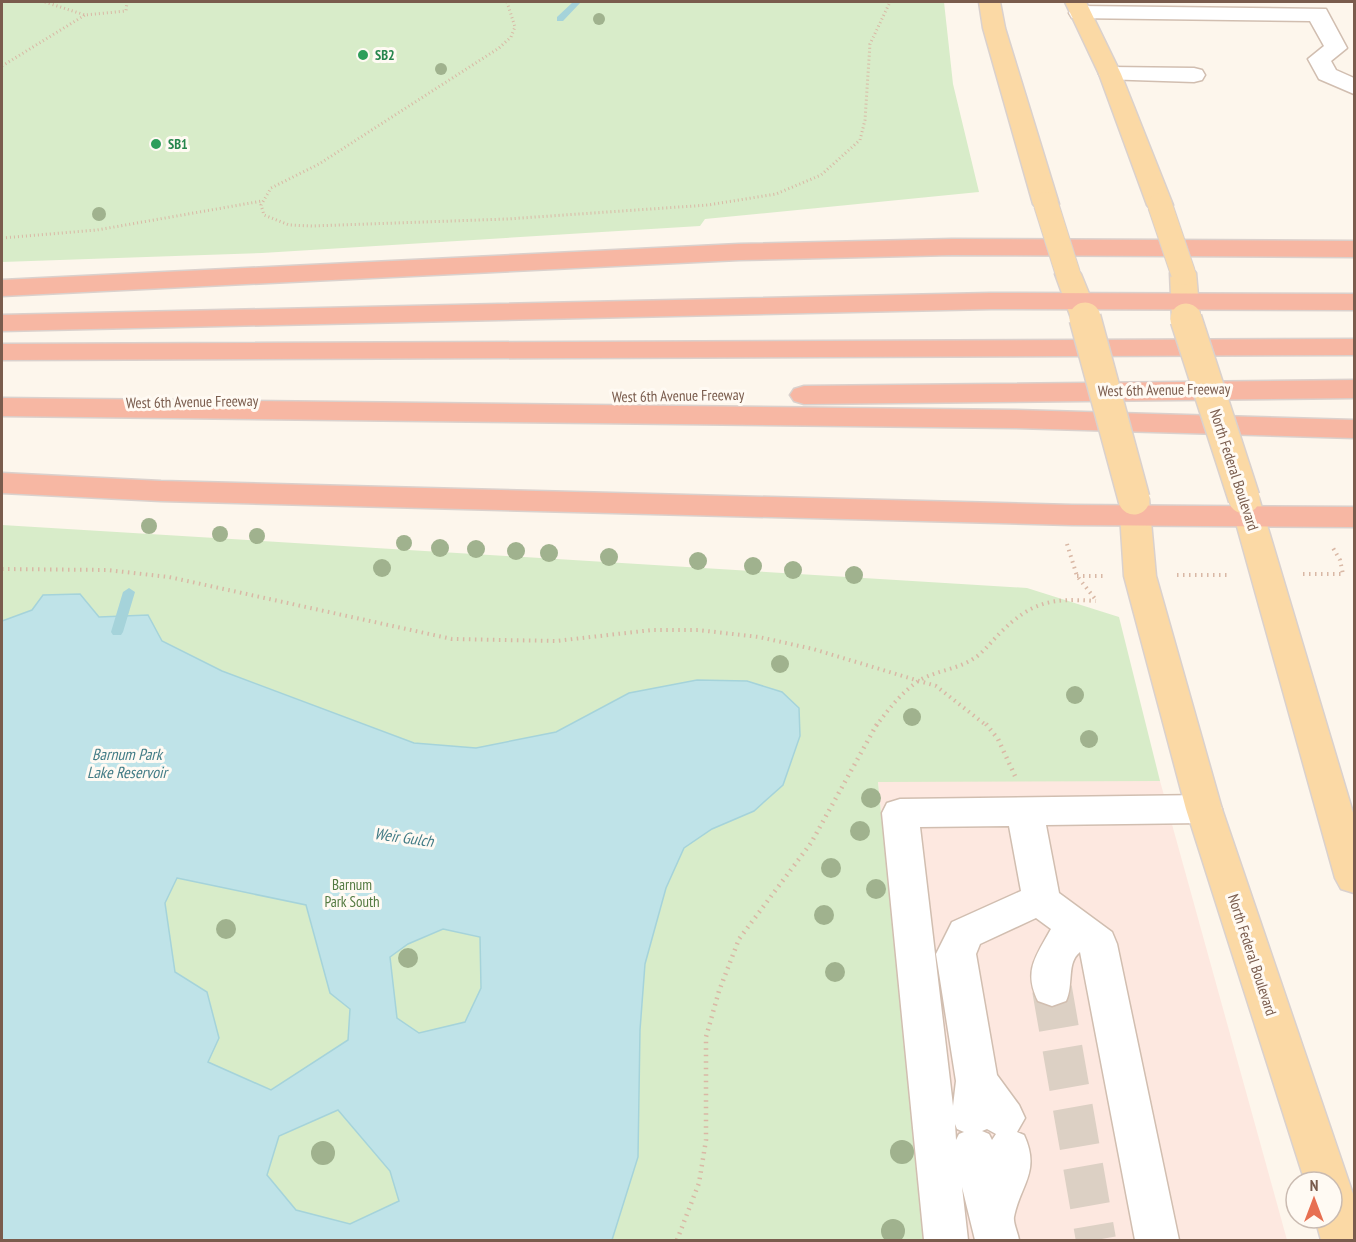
<svg xmlns="http://www.w3.org/2000/svg" width="1356" height="1242" font-family="'PT Sans Narrow',sans-serif">
	<style>
		.commercial { fill: #fde8e0 }
		.green { fill: #d8ecc9 }
		.water { fill: #bfe3e8; stroke: #a5d3da; stroke-width: 1.5; fill-rule: evenodd }
		.lines { fill: none; stroke-linecap: round; stroke-linejoin: round }
		.stream { fill: #a5d3da; fill-rule: evenodd }
		.minor-tunnel { stroke: #dcd0c4; stroke-width: 40; stroke-dasharray: 40 20; stroke-linecap: butt }
		.minor-casing { stroke: #d1beb0; stroke-width: 3 }
		.major-casing { stroke: #dad1cd; stroke-width: 3 }
		.highway-casing { stroke: #dad1cd; stroke-width: 3 }
		.path-far2 { stroke: #d9b8a5; stroke-width: 3; stroke-dasharray: 1 3; stroke-linecap: butt }
		.path-far1 { stroke: #d9b8a5; stroke-width: 4; stroke-dasharray: 1.5 4.5; stroke-linecap: butt }
		.path { stroke: #d9b8a5; stroke-width: 4.5; stroke-dasharray: 1.5 5; stroke-linecap: butt }
		.minor { fill: #fff; fill-rule: evenodd }
		.major { fill: #fbd9a5; fill-rule: evenodd }
		.highway { fill: #f7b7a3; fill-rule: evenodd }
		.major-bridge-far1-casing { stroke: #dad1cd; stroke-width: 26; stroke-linecap: butt }
		.major-bridge-casing { stroke: #dad1cd; stroke-width: 34; stroke-linecap: butt }
		.major-bridge-far1 { stroke: #fbd9a5; stroke-width: 24 }
		.major-bridge { stroke: #fbd9a5; stroke-width: 31 }
		.tree { fill: #a0b28e }
		.leisure-dot { fill: #2e9e5b; stroke: #fffaf3; stroke-width: 2 }
		.labels { text-anchor: middle; stroke-width: 6; stroke-linejoin: round; paint-order: stroke }
		.far-leisure-label { font-size: 14px; font-weight: bold; fill: #27864d; stroke: #fffaf3; text-anchor: start }
		.street-label { font-size: 15px; fill: #7a5c4d; stroke: #fffaf3 }
		.park-label { font-size: 15px; fill: #537a41; stroke: #fffaf3 }
		.water-label { font-size: 16px; font-style: italic; fill: #437c86; stroke: #fffaf3 }
	</style>
	<rect width="100%" height="100%" fill="#fdf6ec"/>
	<!-- commercial -->
	<path class="commercial" d="M878,781H1160L1287,1240H923Z"/>
	<!-- green -->
	<path class="green" d="M2,2H944L953,84L979,192L705,219L700,226L262,253L2,262Z
		M2,525L1027,588L1119,617L1160,781L878,782L923,1240H2Z"/>
	<!-- water -->
	<path class="water" d="M80,594L99,617L148,615L162,641L222,671L414,743L476,748L556,732L629,693L697,680L747,681L782,692L799,708L800,736L783,785L754,811L712,829L684,848L666,888L645,964L640,1030L638,1157L612,1240H2V621L32,610L43,595ZM177,878L306,905L330,993L350,1009L348,1040L271,1090L208,1062L219,1038L207,992L175,972L165,903ZM443,929L480,937L481,988L465,1022L419,1033L397,1018L390,957L408,944ZM338,1110L390,1171L399,1201L350,1224L296,1210L267,1175L279,1136Z"/>
	<g class="lines">
		<!-- stream -->
		<path class="stream" d="M573,2H581L563,21H557V17Z
			M129,588L135,592L123,632L121,635H113L111,632L123,592Z"/>
		<!-- minor-tunnel -->
		<path class="minor-tunnel" d="M1052,989L1096,1240"/>
		<!-- minor casing -->
		<g class="minor-casing">
			<path id="minor" d="M1080,6L1326,9L1347,48L1331,61L1336,70L1354,78V94L1319,79L1308,59L1324,46L1310,21L1072,18L1069,13L1072,8Z
				M1110,67L1194,68L1202,70L1205,75L1202,80L1194,82L1102,79L1099,74L1102,69Z
				M1204,795L1217,799L1222,809L1217,819L1204,823L1046,825L1059,893L1112,932L1117,944L1179,1240H1135L1080,952C1066,963 1074,985 1066,1001L1052,1006L1038,1001C1023,971 1036,956 1051,929L1036,918L980,944L976,954L997,1075L1019,1105L1025,1118L1017,1132L1024,1135C1041,1172 1020,1185 1014,1217C1013,1223 1018,1233 1019,1240H975L962,1187L968,1240H924L882,813L887,803L900,799ZM1009,826L1021,891L952,922L936,954L956,1081L953,1106L920,827ZM955,1124L957,1129L964,1132L959,1134L956,1140ZM987,1129L996,1134L992,1140L989,1134L982,1131Z"/>
		</g>
		<!-- major casing -->
		<g class="major-casing">
			<path id="major" d="M979,2H1000L1005,28L1059,204L1055,209L1046,212L1037,209L1033,204L983,28Z
				M1065,2H1086L1121,74L1173,205L1169,210L1160,213L1151,210L1147,205L1099,74Z
				M1183,265L1192,267L1196,273L1200,319L1196,325L1186,327L1176,325L1172,319L1170,273L1174,267Z
				M1068,266L1077,268L1081,274L1099,318L1095,324L1085,326L1075,324L1071,318L1055,274L1059,268Z
				M1244,488L1255,491L1259,498L1354,816V893L1341,889L1335,878L1229,498L1233,491Z
				M1134,489L1145,492L1149,499L1156,576L1222,809L1354,1197V1240H1321L1315,1218H1332V1182H1305L1186,809L1124,576L1119,499L1123,492Z"/>
		</g>
		<!-- highway casing -->
		<g class="highway-casing">
			<path id="highway" d="M952,239L1354,241V257L952,255L739,260L2,296V280L739,244Z
				M991,293L1354,294V310L991,309L2,331V315Z
				M1354,339V355L2,360V344Z
				M1354,380V398L804,404L794,401L790,395L794,389L804,386Z
				M2,398L1016,410L1354,420V438L1016,428L2,416Z
				M2,473L161,481L1072,505L1354,507V527L1072,525L161,501L2,493Z"/>
		</g>
		<!-- path-far2 -->
		<path class="path-far2" d="M45,2L85,15L126,11L127,2
			M507,2L515,27L511,37L499,48L319,164L271,188L261,205L264,215L289,225L312,226L507,219L708,205L776,194L821,175L860,140L865,120L870,44L890,2
			M2,66L85,15
			M2,238L97,230L262,201"/>
		<!-- path-far1 -->
		<path class="path-far1" d="M1067,544L1077,576L1096,600
			M2,569L107,570L169,577L452,639L556,641L652,630H698L759,637L813,649L936,686L987,726
			M1303,574H1343L1340,560L1333,548
			M1177,575H1230
			M1077,576H1104
			M876,726C888,710 901,693 917,682C933,671 956,670 973,659C983,653 991,642 1000,633C1032,601 1052,598 1096,601"/>
		<!-- path -->
		<path class="path" d="M986,724L998,739L1015,776
			M677,1240L699,1183L706,1140V1037L719,991L739,939L811,843L877,724"/>
		<!-- minor -->
		<use href="#minor" class="minor"/>
		<!-- major -->
		<use href="#major" class="major"/>
		<!-- highway -->
		<use href="#highway" class="highway"/>
		<!-- major-bridge-far1 casing -->
		<g class="major-bridge-far1-casing">
			<path id="major-bridge-far1" d="M1046,204L1068,274
				M1160,205L1183,273"/>
		</g>
		<!-- major-bridge casing -->
		<g class="major-bridge-casing">
			<path id="major-bridge" d="M1085,318L1134,499
				M1186,319L1244,498"/>
		</g>
		<!-- major-bridge-far1 -->
		<use href="#major-bridge-far1" class="major-bridge-far1"/>
		<!-- major-bridge -->
		<use href="#major-bridge" class="major-bridge"/>
	</g>
	<!-- trees -->
	<g class="tree">
		<circle cx="599" cy="19" r="6"/>
		<circle cx="441" cy="69" r="6"/>
		<circle cx="99" cy="214" r="7"/>
		<circle cx="149" cy="526" r="8"/>
		<circle cx="220" cy="534" r="8"/>
		<circle cx="257" cy="536" r="8"/>
		<circle cx="404" cy="543" r="8"/>
		<circle cx="440" cy="548" r="9"/>
		<circle cx="476" cy="549" r="9"/>
		<circle cx="516" cy="551" r="9"/>
		<circle cx="549" cy="553" r="9"/>
		<circle cx="609" cy="557" r="9"/>
		<circle cx="698" cy="561" r="9"/>
		<circle cx="753" cy="566" r="9"/>
		<circle cx="382" cy="568" r="9"/>
		<circle cx="793" cy="570" r="9"/>
		<circle cx="854" cy="575" r="9"/>
		<circle cx="780" cy="664" r="9"/>
		<circle cx="1075" cy="695" r="9"/>
		<circle cx="912" cy="717" r="9"/>
		<circle cx="1089" cy="739" r="9"/>
		<circle cx="871" cy="798" r="10"/>
		<circle cx="860" cy="831" r="10"/>
		<circle cx="831" cy="868" r="10"/>
		<circle cx="876" cy="889" r="10"/>
		<circle cx="824" cy="915" r="10"/>
		<circle cx="226" cy="929" r="10"/>
		<circle cx="408" cy="958" r="10"/>
		<circle cx="835" cy="972" r="10"/>
		<circle cx="902" cy="1152" r="12"/>
		<circle cx="323" cy="1153" r="12"/>
		<circle cx="893" cy="1231" r="12"/>
	</g>
	<!-- markers -->
	<g class="leisure-dot">
		<circle cx="363" cy="55" r="6"/>
		<circle cx="156" cy="144" r="6"/>
	</g>
	<g class="labels">
		<!-- far-leisure labels -->
		<g class="far-leisure-label">
			<text x="375" y="60">SB2</text>
			<text x="168" y="149">SB1</text>
		</g>
		<!-- street labels -->
		<g class="street-label">
			<text transform="translate(1164 390) rotate(-1)" y="5">West 6th Avenue Freeway</text>
			<text transform="translate(678 396) rotate(-1)" y="5">West 6th Avenue Freeway</text>
			<text transform="translate(192 402) rotate(-1)" y="5">West 6th Avenue Freeway</text>
			<text transform="translate(1234 470) rotate(72)" y="5">North Federal Boulevard</text>
			<text transform="translate(1252 955) rotate(72)" y="5">North Federal Boulevard</text>
		</g>
		<!-- park labels -->
		<g class="park-label">
			<text x="352" y="890">Barnum<tspan x="352" dy="17">Park South</tspan></text>
		</g>
		<!-- water labels -->
		<g class="water-label">
			<text x="127" y="760">Barnum Park<tspan x="127" dy="18">Lake Reservoir</tspan></text>
			<text transform="translate(404 837) rotate(8)" y="6">Weir Gulch</text>
		</g>
	</g>
	<!-- border -->
	<rect width="1356" height="1242" fill="none" stroke="#7a5c4d" stroke-width="6"/>
	<!-- north arrow -->
	<g transform="translate(1314 1200)"><circle r="28" fill="#fffaf3" stroke="#cabbb1" stroke-width="1.5"/>
	<path d="M0-4.5L10 22L0 15L-10 22Z" fill="#e76f51"/>
	<text y="-9" font-size="16" font-weight="bold" text-anchor="middle" fill="#7a5c4d">N</text>
	</g>
</svg>
